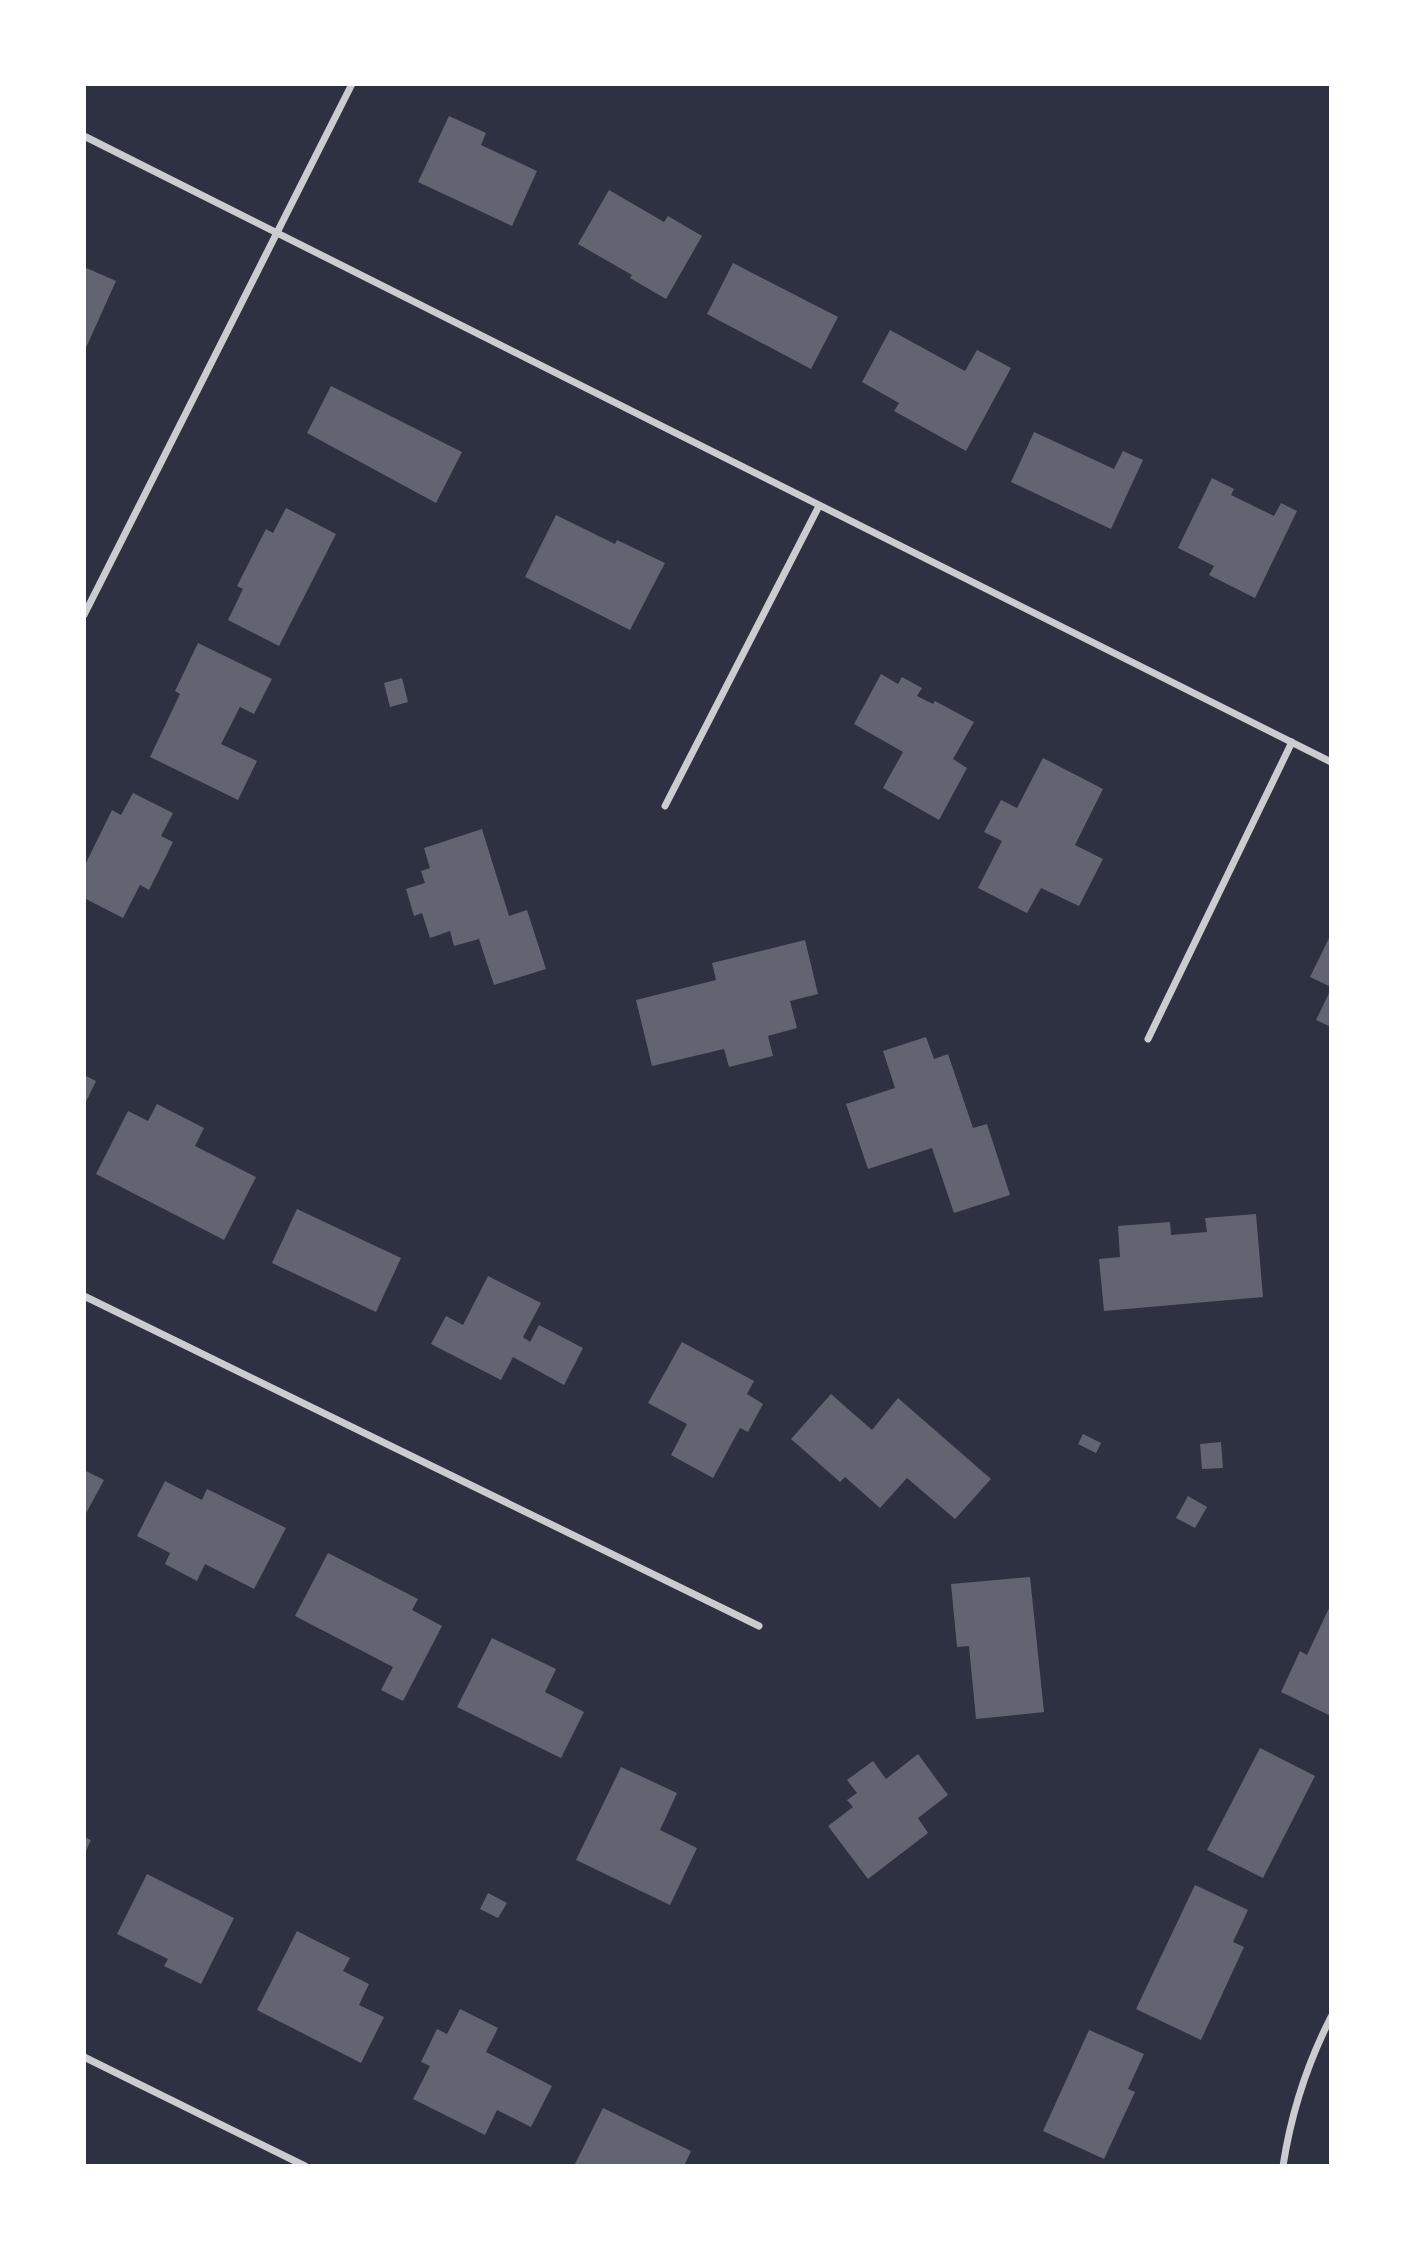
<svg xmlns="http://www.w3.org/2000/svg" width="1415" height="2250" font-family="'PT Sans',sans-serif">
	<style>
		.building { fill: #626471 }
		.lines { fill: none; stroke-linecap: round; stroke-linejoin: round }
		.minor { stroke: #caccd0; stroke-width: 7 }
	</style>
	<rect width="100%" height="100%" fill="#2d3142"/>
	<!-- building -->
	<path class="building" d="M449,116L486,133L481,145L537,171L512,226L418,182Z
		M609,190L664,222L668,216L702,236L666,299L630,278L632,275L578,244Z
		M733,263L838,317L811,369L707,314Z
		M84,267L116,281L84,352Z
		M890,330L965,371L977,350L1011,368L966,451L894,411L899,403L862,382Z
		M331,386L462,452L436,503L307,433Z
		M1034,432L1114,469L1123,451L1143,460L1111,529L1011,482Z
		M1212,478L1234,489L1231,495L1274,516L1281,503L1297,511L1255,598L1209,575L1214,566L1178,548Z
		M286,508L336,534L279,646L228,620L243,589L237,586L266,529L273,533Z
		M556,515L615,544L617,540L665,563L630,630L525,577Z
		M198,643L272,679L254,714L240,707L221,744L257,761L238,800L150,757L180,694L175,691Z
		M881,674L898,684L902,677L922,688L917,696L933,704L935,701L974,722L953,759L967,768L939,820L883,788L903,752L854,724Z
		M402,678L408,702L390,707L384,683Z
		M1043,758L1103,789L1075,845L1103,859L1079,906L1041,888L1027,913L978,888L1002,841L984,832L1001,800L1017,808Z
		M133,793L173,813L161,836L173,842L149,890L140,885L123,918L84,898V867L112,810L121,815Z
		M482,829L509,916L527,910L546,969L494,985L479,939L454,946L450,931L430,938L422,913L414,916L406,889L425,883L421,871L430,868L424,848Z
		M1331,934V987L1310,977Z
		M805,940L818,994L790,1001L797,1028L768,1036L773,1056L729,1067L724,1049L652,1066L636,1000L716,980L712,963Z
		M1331,989V1027L1316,1020Z
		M926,1037L934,1059L948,1054L973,1128L987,1124L1010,1195L954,1213L932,1148L868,1169L846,1104L895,1088L883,1051Z
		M84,1075L96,1081L84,1106Z
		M157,1104L204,1128L195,1146L256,1177L224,1240L96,1174L128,1111L148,1121Z
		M297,1209L401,1258L376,1312L272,1263Z
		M1256,1214L1263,1297L1104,1311L1099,1259L1120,1257L1118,1226L1170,1222L1171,1235L1207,1232L1205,1218Z
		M488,1276L541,1303L523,1337L530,1342L539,1325L583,1348L564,1385L513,1357L501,1380L431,1344L446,1316L463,1325Z
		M682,1342L754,1381L747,1394L763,1404L748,1432L740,1428L713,1478L671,1455L687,1424L648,1403Z
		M831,1394L872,1430L898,1398L991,1479L955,1519L907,1478L880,1508L845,1477L840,1482L791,1439Z
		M1083,1434L1101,1443L1096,1453L1078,1444Z
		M1221,1442L1223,1468L1202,1469L1200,1444Z
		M84,1470L104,1480L84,1517Z
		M165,1481L202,1500L207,1489L286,1528L254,1589L205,1564L197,1581L165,1564L170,1553L137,1536Z
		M1188,1496L1207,1507L1195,1528L1176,1518Z
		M328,1553L418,1599L412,1610L442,1626L403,1701L381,1690L393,1667L295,1616Z
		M1030,1577L1044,1712L976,1719L969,1646L957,1647L951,1584Z
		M1331,1604V1716L1281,1692L1300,1651L1307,1655Z
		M492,1638L556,1669L545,1692L584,1712L561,1758L457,1707Z
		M1260,1748L1315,1776L1263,1878L1207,1850Z
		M918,1754L948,1795L918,1818L928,1833L868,1879L828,1826L853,1807L847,1800L857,1793L847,1780L873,1761L886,1779Z
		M621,1767L677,1793L660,1830L697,1848L670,1905L576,1860Z
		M84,1837L91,1840L84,1855Z
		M147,1874L234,1918L201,1984L164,1966L168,1959L117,1934Z
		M1195,1885L1248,1910L1233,1942L1244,1947L1201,2040L1136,2009Z
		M488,1893L507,1903L498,1918L480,1909Z
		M297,1931L350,1958L343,1971L369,1984L359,2005L384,2017L361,2063L257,2010Z
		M460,2009L498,2028L486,2052L552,2086L531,2127L497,2110L485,2135L413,2099L430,2066L421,2062L437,2029L447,2034Z
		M1089,2030L1144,2054L1128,2089L1135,2092L1104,2159L1043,2131Z
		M603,2108L691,2151L684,2166H574Z"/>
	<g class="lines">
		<!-- minor -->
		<path class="minor" d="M84,136L1331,762
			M84,615L352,84
			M665,806L819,506
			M1148,1039L1292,742
			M84,1296L759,1626
			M84,2057L305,2166
			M1283,2166C1291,2114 1307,2064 1331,2017"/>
	</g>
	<!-- border -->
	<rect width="1415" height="2250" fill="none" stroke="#ffffff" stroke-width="172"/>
</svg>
